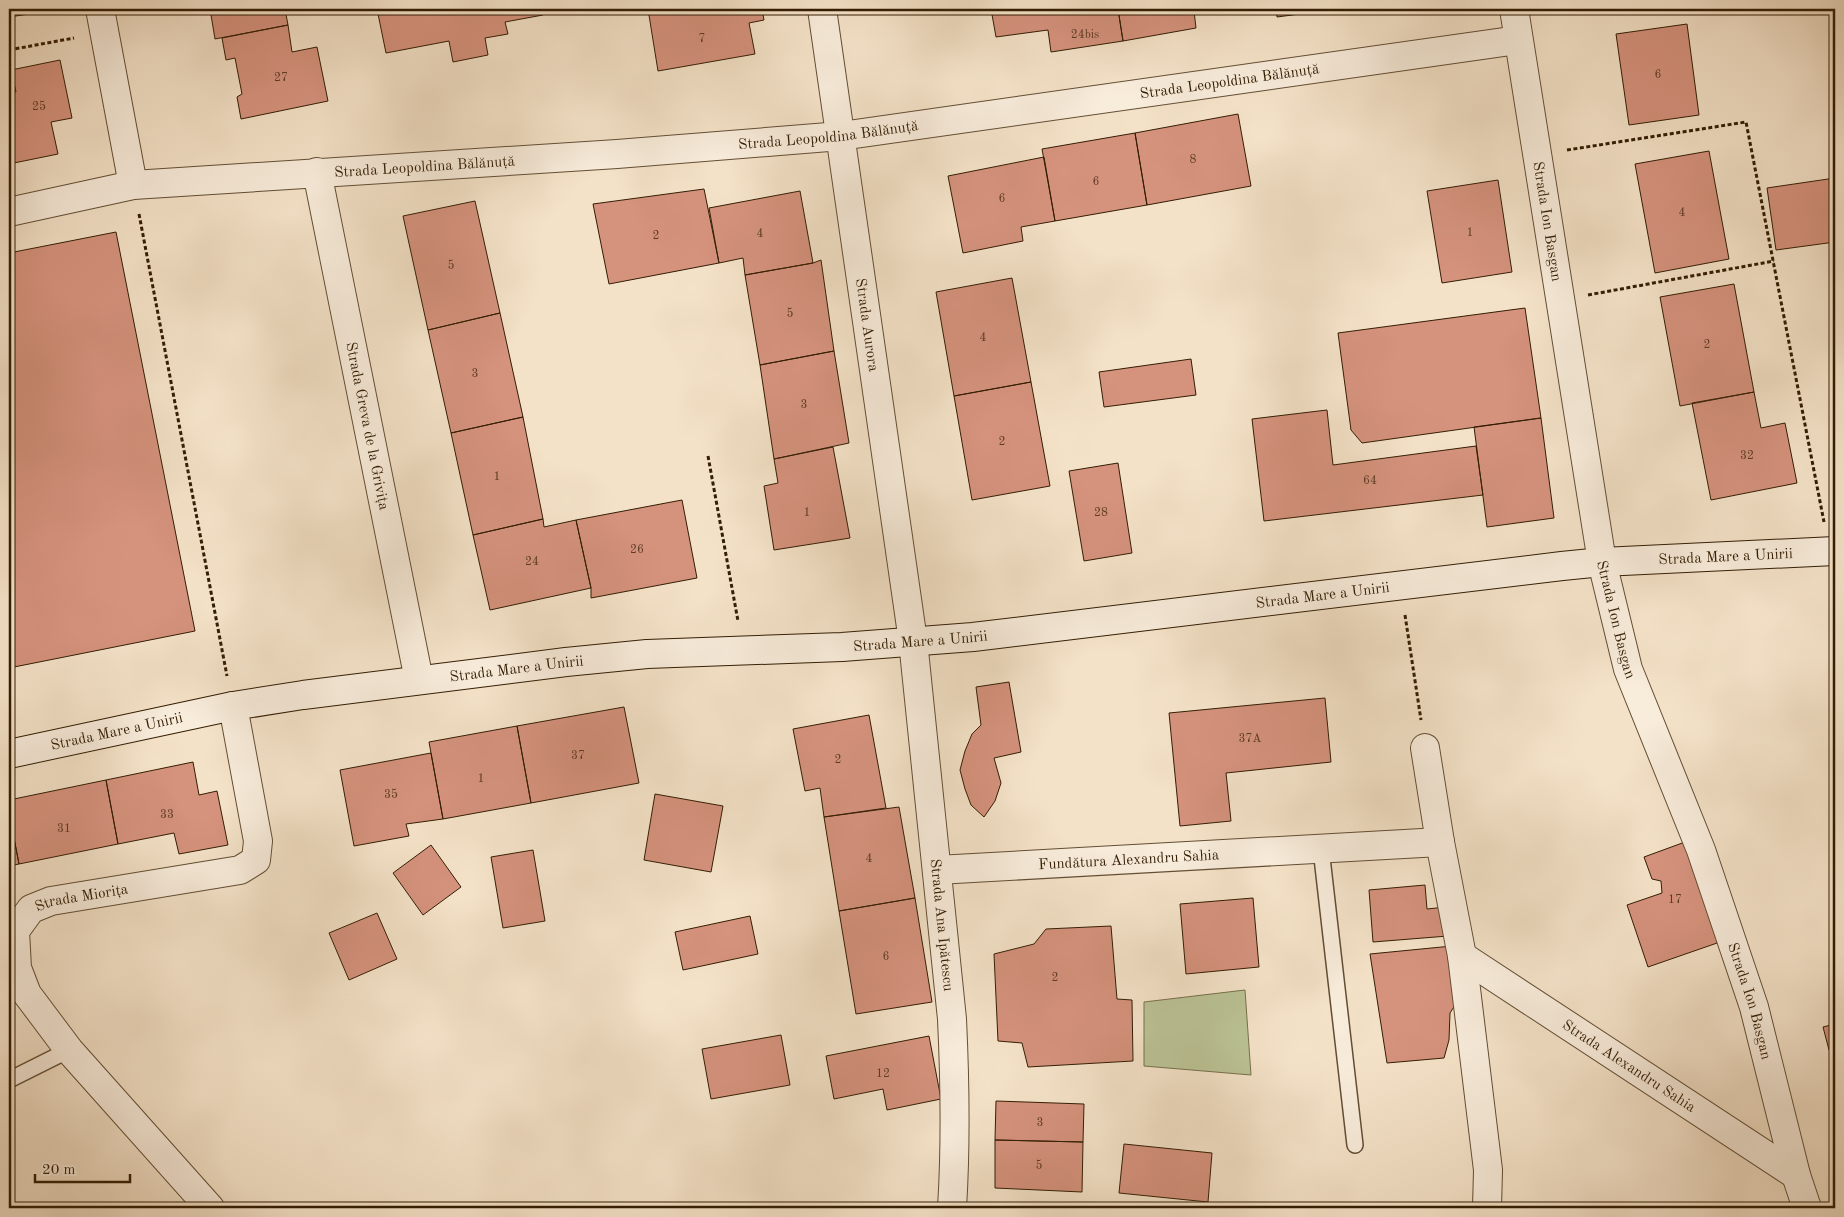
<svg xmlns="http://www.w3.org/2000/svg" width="1844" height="1217" font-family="'Old Standard TT',serif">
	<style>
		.green { fill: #bbc396; stroke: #77704c }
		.building { fill: #d5927d; stroke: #331d03 }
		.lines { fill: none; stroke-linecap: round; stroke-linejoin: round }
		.service-casing { stroke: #634e34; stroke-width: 18 }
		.minor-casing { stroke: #634e34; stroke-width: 30 }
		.tertiary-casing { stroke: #634e34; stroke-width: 30 }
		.secondary-casing { stroke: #331d03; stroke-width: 30 }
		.path { stroke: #331d03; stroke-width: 3; stroke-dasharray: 4 2.5; stroke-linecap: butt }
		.service { stroke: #f8ecdb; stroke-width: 15 }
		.minor { stroke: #f8ecdb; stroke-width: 28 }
		.tertiary { stroke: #f8ecdb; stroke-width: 28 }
		.secondary { stroke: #f8ecdb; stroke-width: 28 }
		.labels { text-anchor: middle; stroke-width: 4; stroke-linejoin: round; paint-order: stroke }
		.number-label { font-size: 12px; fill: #5c3a22 }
		.street-label { font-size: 15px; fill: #331d03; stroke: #f8ecdb }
	</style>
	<rect width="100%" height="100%" fill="#f4e2c8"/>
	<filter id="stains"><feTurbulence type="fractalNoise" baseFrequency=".004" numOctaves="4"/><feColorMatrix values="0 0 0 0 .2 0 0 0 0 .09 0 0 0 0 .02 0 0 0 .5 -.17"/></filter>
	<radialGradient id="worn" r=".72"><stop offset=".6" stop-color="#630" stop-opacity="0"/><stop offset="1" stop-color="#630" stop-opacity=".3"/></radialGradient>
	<!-- green -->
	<path class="green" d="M1245,990L1251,1075L1144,1066V1002Z"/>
	<!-- building -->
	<path class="building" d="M9,9H48L49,11L9,17Z
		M210,9H285L288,25L215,39Z
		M377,9H542L543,15L505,22L508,34L485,38L488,55L453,62L449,41L386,53Z
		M648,9H762L764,20L749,23L755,54L658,71Z
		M991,9H1118L1123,41L1051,52L1048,30L996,37Z
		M1118,9H1212L1194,11L1196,28L1123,41Z
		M1276,9H1322V11L1277,17Z
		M1687,24L1699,115L1629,125L1616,34Z
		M288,25L292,52L317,47L328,101L241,119L237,97L242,94L235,58L226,60L222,38Z
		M60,60L72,118L51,122L58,154L9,164V93L16,92L11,70Z
		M1238,114L1251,186L1147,205L1135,133Z
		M1135,133L1147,205L1055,221L1042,149Z
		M1709,151L1729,259L1655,273L1635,164Z
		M1044,157L1055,221L1021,227L1023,241L963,253L948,176Z
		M1835,178V242L1776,250L1767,188Z
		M1498,180L1512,272L1442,283L1427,191Z
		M704,189L719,263L609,284L593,204Z
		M800,191L813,263L745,275L743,258L719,263L709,208Z
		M475,201L500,313L428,330L403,216Z
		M116,232L195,631L9,668V253Z
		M821,260L834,351L760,365L745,275L813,263Z
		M1012,278L1031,382L954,396L936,292Z
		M1734,284L1754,392L1680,406L1660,297Z
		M1525,308L1541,418L1362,443L1351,430L1338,333Z
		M500,313L523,417L451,433L428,330Z
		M834,351L849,443L774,459L760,365Z
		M1191,359L1196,395L1104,407L1099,372Z
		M1031,382L1050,486L972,500L954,396Z
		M1754,392L1761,428L1785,423L1797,483L1711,500L1692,403Z
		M1835,406V435L1830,407Z
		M1327,410L1333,465L1476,446L1483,495L1264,521L1252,419Z
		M523,417L543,519L473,535L451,433Z
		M1541,418L1554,518L1487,527L1474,427Z
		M833,447L850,538L774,550L764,486L778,483L774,459Z
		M1118,463L1132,553L1084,561L1069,471Z
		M682,500L697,578L591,598V588L576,520Z
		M543,519L544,527L576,520L591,588L490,610L473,535Z
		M1009,682L1021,752L994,758L1001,783L995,801L984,817L971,805L965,789L960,770L965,751L972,734L981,725L976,687Z
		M1325,698L1331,762L1226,773L1231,821L1180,826L1169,713Z
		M624,707L639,783L531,803L517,726Z
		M869,715L886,808L824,817L820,788L805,791L793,729Z
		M517,726L531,803L443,819L429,742Z
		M431,753L443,819L406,824L409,836L354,846L340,770Z
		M193,762L199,795L217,791L228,845L179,854L174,833L118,844L106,780Z
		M106,780L118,844L19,864L9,812V800Z
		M655,794L723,806L711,872L644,860Z
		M899,807L915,898L839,911L824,817Z
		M9,812L19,864L9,866Z
		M1685,842L1720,942L1648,967L1627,905L1662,893L1661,881L1652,879L1644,857Z
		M431,845L461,887L423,915L393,873Z
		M533,850L545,921L503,928L491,857Z
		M1425,885L1427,909L1446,907L1448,936L1373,942L1369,890Z
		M915,898L932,1002L856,1014L839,911Z
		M1253,898L1259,967L1186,974L1180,904Z
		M377,913L397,959L349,980L329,933Z
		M750,916L758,954L683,970L675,932Z
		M1111,926L1117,999L1132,1000L1133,1061L1028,1067L1022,1043L998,1041L994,954L1034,944L1046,929Z
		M1452,946L1457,1002L1450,1013L1449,1040L1444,1058L1387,1063L1370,954Z
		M1835,1024V1049L1829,1050L1823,1027Z
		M781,1035L790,1085L711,1099L702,1049Z
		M929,1036L941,1099L887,1110L883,1089L834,1099L826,1056Z
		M996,1101L1084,1104L1083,1142L995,1140Z
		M995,1140L1083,1142L1082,1192L995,1188Z
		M1124,1144L1212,1153L1208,1202L1119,1193Z"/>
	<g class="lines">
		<!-- service casing -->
		<g class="service-casing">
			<path id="service" d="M1321,849L1355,1145
				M9,1080L69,1050"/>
		</g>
		<!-- minor casing -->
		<g class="minor-casing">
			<g id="minor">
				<path d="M100,9L133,185"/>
				<path id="s1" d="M1514,9L1602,562L1628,669L1701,850L1754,1007L1796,1175L1807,1208"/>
				<path id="s2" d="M317,172L419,680"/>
				<path id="s3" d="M9,212L133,185L617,154L841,136L1518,40"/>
				<path d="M1425,748L1440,842L1462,956L1488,1170L1487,1208"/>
				<path id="s4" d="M937,870L1440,842"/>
				<path id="s5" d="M1462,956L1796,1175"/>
				<path id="s6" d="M210,1208L69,1050L27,994L17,968L15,931L31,909L51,901L240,870L256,860L258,841L233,706"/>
			</g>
		</g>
		<!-- tertiary casing -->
		<g class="tertiary-casing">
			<g id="tertiary">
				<path id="s7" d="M822,9L913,641L952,1019C955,1082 956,1145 952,1208"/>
			</g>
		</g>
		<!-- secondary casing -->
		<g class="secondary-casing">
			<g id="secondary">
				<path id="s8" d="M9,754L233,706L303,695L566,662L647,654L842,647L973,637L1562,566L1602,562L1835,551"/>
			</g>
		</g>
		<!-- path -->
		<path class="path" d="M9,50L74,38
			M1567,150L1746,122L1824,522
			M139,214L227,676
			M1588,295L1774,261
			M708,456L738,621
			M1405,615L1421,720"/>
		<!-- service -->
		<use href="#service" class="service"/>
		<!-- minor -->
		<use href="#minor" class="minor"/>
		<!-- tertiary -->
		<use href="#tertiary" class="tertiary"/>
		<!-- secondary -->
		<use href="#secondary" class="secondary"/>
	</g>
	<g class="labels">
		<!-- number labels -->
		<g class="number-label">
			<text x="1085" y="38">24bis</text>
			<text x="702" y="42">7</text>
			<text x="1658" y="78">6</text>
			<text x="281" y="81">27</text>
			<text x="39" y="110">25</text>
			<text x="1193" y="163">8</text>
			<text x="1096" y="185">6</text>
			<text x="1002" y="202">6</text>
			<text x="1682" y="216">4</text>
			<text x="1470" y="236">1</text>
			<text x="760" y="237">4</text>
			<text x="656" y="239">2</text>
			<text x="451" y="269">5</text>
			<text x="790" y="317">5</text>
			<text x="983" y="341">4</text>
			<text x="1707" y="348">2</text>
			<text x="475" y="377">3</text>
			<text x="804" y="408">3</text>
			<text x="1002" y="445">2</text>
			<text x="1747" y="459">32</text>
			<text x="497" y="480">1</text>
			<text x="1370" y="484">64</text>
			<text x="807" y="516">1</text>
			<text x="1101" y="516">28</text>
			<text x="637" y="553">26</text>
			<text x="532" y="565">24</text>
			<text x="1250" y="742">37A</text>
			<text x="578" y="759">37</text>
			<text x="838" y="763">2</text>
			<text x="481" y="782">1</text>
			<text x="391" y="798">35</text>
			<text x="167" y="818">33</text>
			<text x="64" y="832">31</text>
			<text x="869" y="862">4</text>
			<text x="1675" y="903">17</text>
			<text x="886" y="960">6</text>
			<text x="1055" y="981">2</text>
			<text x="883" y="1077">12</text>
			<text x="1040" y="1126">3</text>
			<text x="1039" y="1169">5</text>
		</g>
		<!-- street labels -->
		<g class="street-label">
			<text dy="5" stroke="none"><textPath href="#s3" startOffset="1229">Strada Leopoldina Bălănuță</textPath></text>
			<text dy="5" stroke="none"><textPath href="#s3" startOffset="824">Strada Leopoldina Bălănuță</textPath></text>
			<text dy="5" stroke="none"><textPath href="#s3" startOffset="419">Strada Leopoldina Bălănuță</textPath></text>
			<text dy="5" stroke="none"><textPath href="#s1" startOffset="215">Strada Ion Basgan</textPath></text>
			<text dy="5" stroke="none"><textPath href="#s7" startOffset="319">Strada Aurora</textPath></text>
			<text dy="5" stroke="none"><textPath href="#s2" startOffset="259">Strada Greva de la Grivița</textPath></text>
			<text dy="5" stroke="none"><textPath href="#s8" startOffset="1730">Strada Mare a Unirii</textPath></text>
			<text dy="5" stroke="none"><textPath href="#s8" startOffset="1325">Strada Mare a Unirii</textPath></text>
			<text dy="5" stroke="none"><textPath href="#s1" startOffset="619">Strada Ion Basgan</textPath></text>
			<text dy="5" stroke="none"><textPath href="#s8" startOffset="920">Strada Mare a Unirii</textPath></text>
			<text dy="5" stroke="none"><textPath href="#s8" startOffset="515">Strada Mare a Unirii</textPath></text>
			<text dy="5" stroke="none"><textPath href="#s8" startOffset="110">Strada Mare a Unirii</textPath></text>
			<text dy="5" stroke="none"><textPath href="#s4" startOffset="192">Fundătura Alexandru Sahia</textPath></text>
			<text dy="5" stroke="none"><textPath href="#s6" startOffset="426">Strada Miorița</textPath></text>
			<text dy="5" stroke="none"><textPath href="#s7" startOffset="924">Strada Ana Ipătescu</textPath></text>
			<text dy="5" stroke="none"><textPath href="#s1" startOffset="1024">Strada Ion Basgan</textPath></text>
			<text dy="5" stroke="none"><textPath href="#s5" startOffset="200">Strada Alexandru Sahia</textPath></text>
		</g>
	</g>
	<!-- margin -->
	<rect width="1844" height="1217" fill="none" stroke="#f4e2c8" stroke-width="30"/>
	<rect x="10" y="10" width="1824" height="1197" fill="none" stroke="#331d03" stroke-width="2.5"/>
	<rect x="15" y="15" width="1814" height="1187" fill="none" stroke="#331d03"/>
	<!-- scale -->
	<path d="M35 1174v8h95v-8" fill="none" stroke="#331d03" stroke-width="2.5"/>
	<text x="42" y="1174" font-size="15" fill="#331d03" stroke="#f8ecdb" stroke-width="4" paint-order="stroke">20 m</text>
	<rect width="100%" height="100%" filter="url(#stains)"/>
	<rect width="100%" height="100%" fill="url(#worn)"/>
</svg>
